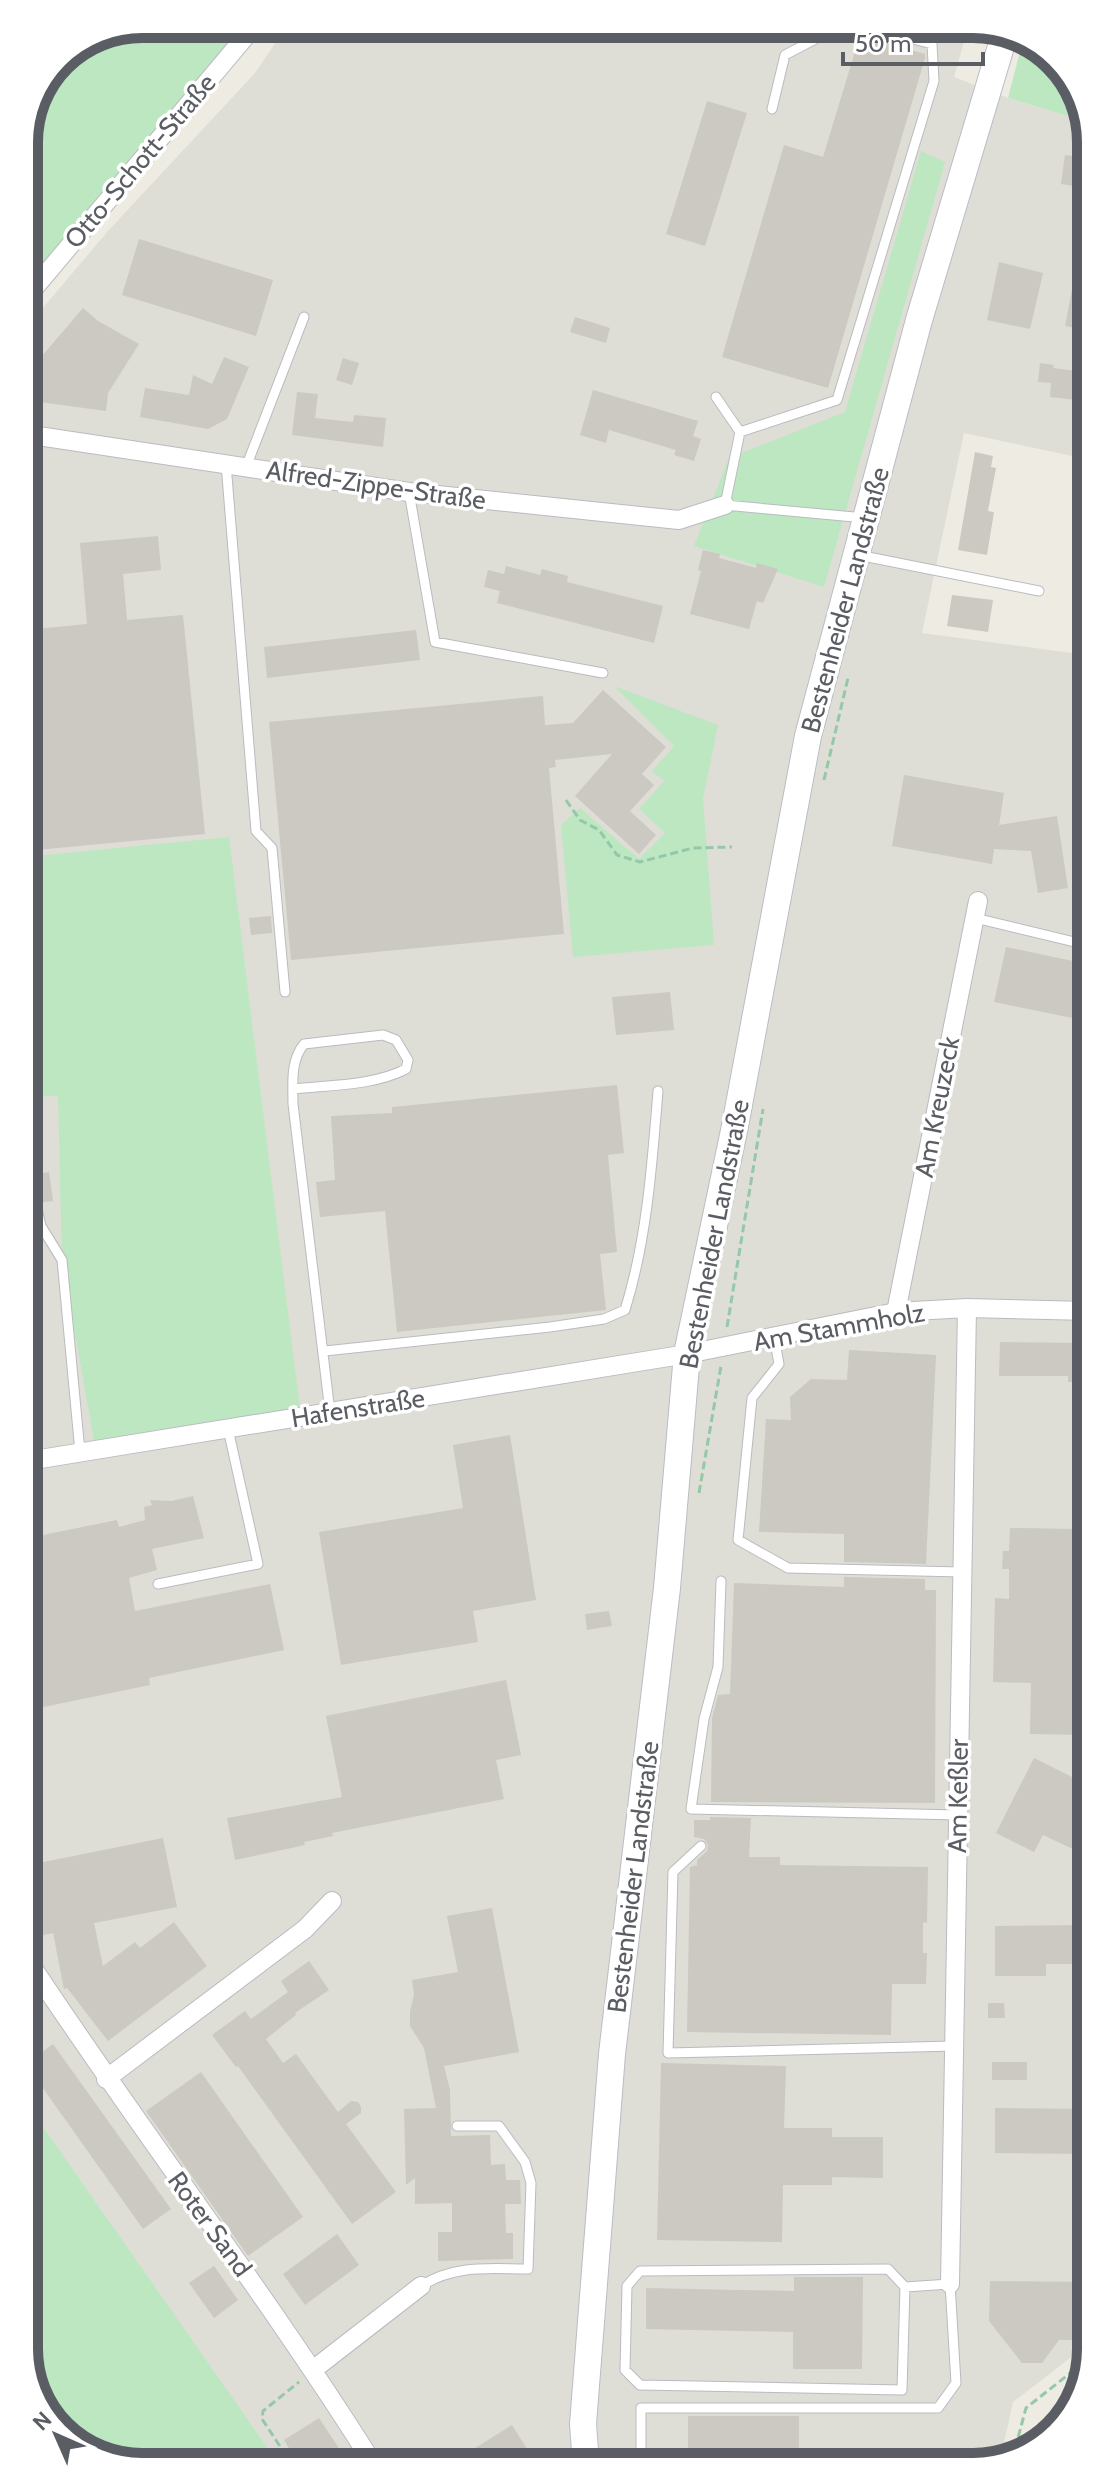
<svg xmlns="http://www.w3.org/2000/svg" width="1115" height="2491" font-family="Cabin,sans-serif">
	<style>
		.industrial { fill: #deded6 }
		.green { fill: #bce7c1 }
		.building { fill: #cbc9c1 }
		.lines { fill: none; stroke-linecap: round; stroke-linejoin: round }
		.lane-casing { stroke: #babbc1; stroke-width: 11 }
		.street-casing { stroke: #babbc1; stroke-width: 20 }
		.secondary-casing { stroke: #babdc4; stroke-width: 28 }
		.path { stroke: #95c8a9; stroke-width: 3; stroke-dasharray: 8 4; stroke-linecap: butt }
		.lane { stroke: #fff; stroke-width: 9 }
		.street { stroke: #fff; stroke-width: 18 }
		.secondary { stroke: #fff; stroke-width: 26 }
		.labels { text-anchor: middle; stroke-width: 7; stroke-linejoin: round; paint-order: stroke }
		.street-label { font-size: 26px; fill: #5a5d63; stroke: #fff }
		.rim { fill: none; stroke: #5a5d63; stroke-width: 10 }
	</style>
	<rect width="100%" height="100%" fill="#eeece2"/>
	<!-- industrial -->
	<path class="industrial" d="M288,24H969L954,77L1008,98L1085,121L1086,459L964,433L922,633L1072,653L1086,739L1091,2342L1013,2402L1000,2461L279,2466L30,2108L25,329L108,231L255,73Z"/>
	<!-- green -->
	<path class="green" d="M142,24H256L25,299L24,135L59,58Z
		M1023,40L1045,48L1085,104V121L1008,98Z
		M921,151L945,162L824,587L694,546L729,458L845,412Z
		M614,686L718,725L703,799L714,945L573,957L561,825L580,808L639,859L665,833L639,809L664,781L652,771L674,746Z
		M229,837L301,1417L94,1441L62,1260L58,1096L27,1097L26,857Z
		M30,2108L264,2443L279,2466L134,2467L70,2442L30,2387Z"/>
	<!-- building -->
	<path class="building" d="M860,35L925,54V58L828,388L722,357L784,145L823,157Z
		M707,101L747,113L705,246L666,234Z
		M1065,155L1085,158V188L1061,184Z
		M139,239L273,280L256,336L122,295Z
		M1078,257L1085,258V306L1081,329L1065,326Z
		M999,262L1043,273L1030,329L987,320Z
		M83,308L98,321L139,344L108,393L106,411L25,400V376Z
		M575,317L610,328L606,343L570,332Z
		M224,357L249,367L227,419L208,429L140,417L145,388L189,395L193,375L212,384Z
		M343,358L359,363L352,385L336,380Z
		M1040,363L1054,365L1053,368L1085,372L1083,388H1078L1077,400L1050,397L1051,383L1038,382Z
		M593,390L698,421L693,436L701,439L694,461L674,455L676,450L609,430L606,443L580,435Z
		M297,392L318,394L315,418L353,422L354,415L386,418L383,447L292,435Z
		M975,452L993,456L991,467L996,468L988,511L994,512L987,555L958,550Z
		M158,536L161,570L123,574L127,620L183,615L205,834L26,851V630L87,624L80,543Z
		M703,550L720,554L719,558L756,568L757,563L778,569L763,603L757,601L749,629L690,614L701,571L698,570Z
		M506,566L540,575L542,569L568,576L567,582L663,606L654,643L497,603L500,591L484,587L488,570L504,574Z
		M952,595L993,600L988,632L947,626Z
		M416,630L420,660L267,678L264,647Z
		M603,690L666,747L642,774L654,785L630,811L656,835L639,854L575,796L612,754L555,760L556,767L549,768L564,934L291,960L269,722L543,696L545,725L573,723Z
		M904,775L1004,793L999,825L1057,816L1068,888L1038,893L1031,851L994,849L992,864L892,846Z
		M271,916L272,933L251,935L249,918Z
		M1006,947L1087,964V1021L994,1002Z
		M670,992L674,1030L616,1035L612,997Z
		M617,1085L624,1153L608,1155L617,1252L600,1254L606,1310L397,1332L385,1211L320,1217L316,1182L335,1180L331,1116L392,1113V1107Z
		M49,1172L53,1201L43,1202L37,1174Z
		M1000,1342L1088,1343V1382H1068V1376H999Z
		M849,1350L936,1355L926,1564L844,1562V1534L759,1532L766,1419L791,1420L790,1397L811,1379L847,1380Z
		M510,1435L536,1600L473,1611L478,1642L341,1665L319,1532L463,1508L453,1445Z
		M1074,1485H1089V1735L1030,1734L1031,1683L993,1682L995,1598L1009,1599V1569H1002L1003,1551H1009L1010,1528L1074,1529Z
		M193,1496L204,1538L152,1549L157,1570L129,1578L135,1611L270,1584L284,1650L149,1678L150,1685L29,1710L28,1538L117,1520L119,1527L145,1520L144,1507L152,1505L150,1500L171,1501Z
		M844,1577L925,1579V1590H936L935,1803L711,1802L712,1718L718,1695L730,1694L734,1583L844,1587Z
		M609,1611L612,1626L587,1630L585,1614Z
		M506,1680L521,1755L496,1760L504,1799L332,1833L333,1836L304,1842L305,1845L235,1860L227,1818L342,1797L326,1716Z
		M1089,1740L1090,1857L1043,1835L1034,1852L996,1833L1034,1758L1072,1777Z
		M710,1817L751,1818L749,1857H780V1865L928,1867L927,1923L923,1922V1953H927L926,1984H892L891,2035L687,2032L690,1867L697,1865V1860L707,1851L708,1845L704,1839L694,1837V1820H710Z
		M163,1838L177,1907L94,1923L103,1966L135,1942L140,1948L174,1922L207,1966L108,2041L67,1988L64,1989L53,1933L39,1936L29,1886V1865Z
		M492,1908L519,2052L444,2066L450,2090L451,2136L490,2135L491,2165L505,2164L506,2180H520L521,2204H505L506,2233H513V2259L438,2261V2232H452V2203L415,2204V2178L406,2185L404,2109L436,2108L424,2048L410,2026V2011L414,1995L412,1980L458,1972L447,1916Z
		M1090,1925V1964H1046V1976H995V1926Z
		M309,1961L329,1990L295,2013L296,2015L266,2039L283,2063L296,2054L338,2112L351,2101L358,2102L361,2107V2113L346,2124L396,2192L352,2224L238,2066L236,2067L212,2035L245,2011L251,2019L288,1992L281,1981Z
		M988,2003H1004L1005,2018H988Z
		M53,2044L171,2209L143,2229L30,2070V2061Z
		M992,2062H1027V2080H992Z
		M661,2063L786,2066L784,2128H832V2137H883V2178L832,2177V2185H783L782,2242L657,2240Z
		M201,2072L303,2217L248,2256L146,2111Z
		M995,2108L1090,2109V2154L995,2153Z
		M337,2234L359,2265L305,2305L283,2274Z
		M214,2266L238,2300L214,2318L189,2283Z
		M794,2277H863L862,2369H793V2332L646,2329V2288L794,2291Z
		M990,2281L1091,2282V2333L1081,2340H1059L1042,2363H1022L989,2321Z
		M688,2416H799V2462L688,2463Z
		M319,2418L350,2465L300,2466L284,2440Z
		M512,2425L530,2454L514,2464L448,2465Z"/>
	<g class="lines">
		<!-- lane casing -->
		<g class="lane-casing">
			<path id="lane" d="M772,109L785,55L844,24
				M716,397L740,432L725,505L865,518
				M740,432L837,400L934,81L932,44L856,24
				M27,434L35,524
				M226,464L256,831L272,848L285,992
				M246,467L304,317
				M409,492L435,642L603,673
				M858,555L1039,591
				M975,918L1087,945
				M293,1089C329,1085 373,1086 406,1069L408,1060L396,1040L383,1035L304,1044C290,1061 293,1084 293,1104L330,1412
				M27,1165L41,1226L62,1260L80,1452
				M774,1337L779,1364L752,1398L738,1540L788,1568L962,1572
				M325,1351L550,1327L604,1319L625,1310C647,1239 652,1165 658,1091
				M721,1581L718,1667L704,1719L691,1809L958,1815
				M158,1584L258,1564L228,1429
				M701,1846L673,1872L668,2053L954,2046
				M421,2286C455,2264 490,2269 528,2269L531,2183L525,2162L499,2126H457
				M641,2463V2408H938L956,2383L950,2284L905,2287L888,2269L640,2271L627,2286L625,2370L640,2385L902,2390L905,2287"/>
		</g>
		<!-- street casing -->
		<g class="street-casing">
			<path id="street" d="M25,299L256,24
				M25,434L409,492L679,520L725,505
				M896,1312L978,901
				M28,1461L687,1354L896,1312L967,1308L1088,1311
				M29,1962C141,2132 266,2293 374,2465
				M106,2079L305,1929L332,1901
				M950,2284L967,1308
				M314,2369L421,2286"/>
		</g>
		<!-- secondary casing -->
		<g class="secondary-casing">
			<path id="secondary" d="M586,2464L583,2424L612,2054L667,1588L687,1354L735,1126L808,736L919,320L1005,33"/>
		</g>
		<!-- path -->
		<path class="path" d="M824,780L848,678
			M566,800L580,820L599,830L617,855L640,862L693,848L732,847
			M727,1327L763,1109
			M699,1493L721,1366
			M1012,2460L1026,2408L1088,2359
			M293,2466L262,2419L263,2411L299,2382"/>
		<!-- lane -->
		<use href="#lane" class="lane"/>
		<!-- street -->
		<use href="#street" class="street"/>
		<!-- secondary -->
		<use href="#secondary" class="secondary"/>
	</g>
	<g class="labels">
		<!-- street labels -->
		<g class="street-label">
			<text transform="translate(140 161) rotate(-50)" y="9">Otto-Schott-Straße</text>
			<text transform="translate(376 485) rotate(8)" y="9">Alfred-Zippe-Straße</text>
			<text transform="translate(845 600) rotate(-75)" y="9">Bestenheider Landstraße</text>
			<text transform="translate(937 1107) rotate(-79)" y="9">Am Kreuzeck</text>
			<text transform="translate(714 1234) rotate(-79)" y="9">Bestenheider Landstraße</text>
			<text transform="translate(839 1327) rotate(-10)" y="9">Am Stammholz</text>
			<text transform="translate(358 1408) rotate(-9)" y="9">Hafenstraße</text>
			<text transform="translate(958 1796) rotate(-89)" y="9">Am Keßler</text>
			<text transform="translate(633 1877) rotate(-83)" y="9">Bestenheider Landstraße</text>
			<text transform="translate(210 2224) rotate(54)" y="9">Roter Sand</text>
		</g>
	</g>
	<!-- crop -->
	<path d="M0 0H1115V2491H0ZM142 38H973A104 104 0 0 1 1077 142V2349A104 104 0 0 1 973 2453H142A104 104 0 0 1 38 2349V142A104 104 0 0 1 142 38Z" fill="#fff" fill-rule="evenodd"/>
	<path class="rim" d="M142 38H973A104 104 0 0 1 1077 142V2349A104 104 0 0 1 973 2453H142A104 104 0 0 1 38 2349V142A104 104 0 0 1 142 38Z"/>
	<!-- north arrow -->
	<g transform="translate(56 2435) rotate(315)" stroke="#ffffff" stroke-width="6" paint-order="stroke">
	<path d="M0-6L14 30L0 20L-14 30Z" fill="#5a5d63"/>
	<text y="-12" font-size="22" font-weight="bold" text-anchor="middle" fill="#5a5d63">N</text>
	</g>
	<!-- scale -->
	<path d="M843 52v12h140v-12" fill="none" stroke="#5a5d63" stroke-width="4"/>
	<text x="855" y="52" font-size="24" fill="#5a5d63" stroke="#ffffff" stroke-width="6" paint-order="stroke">50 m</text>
</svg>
